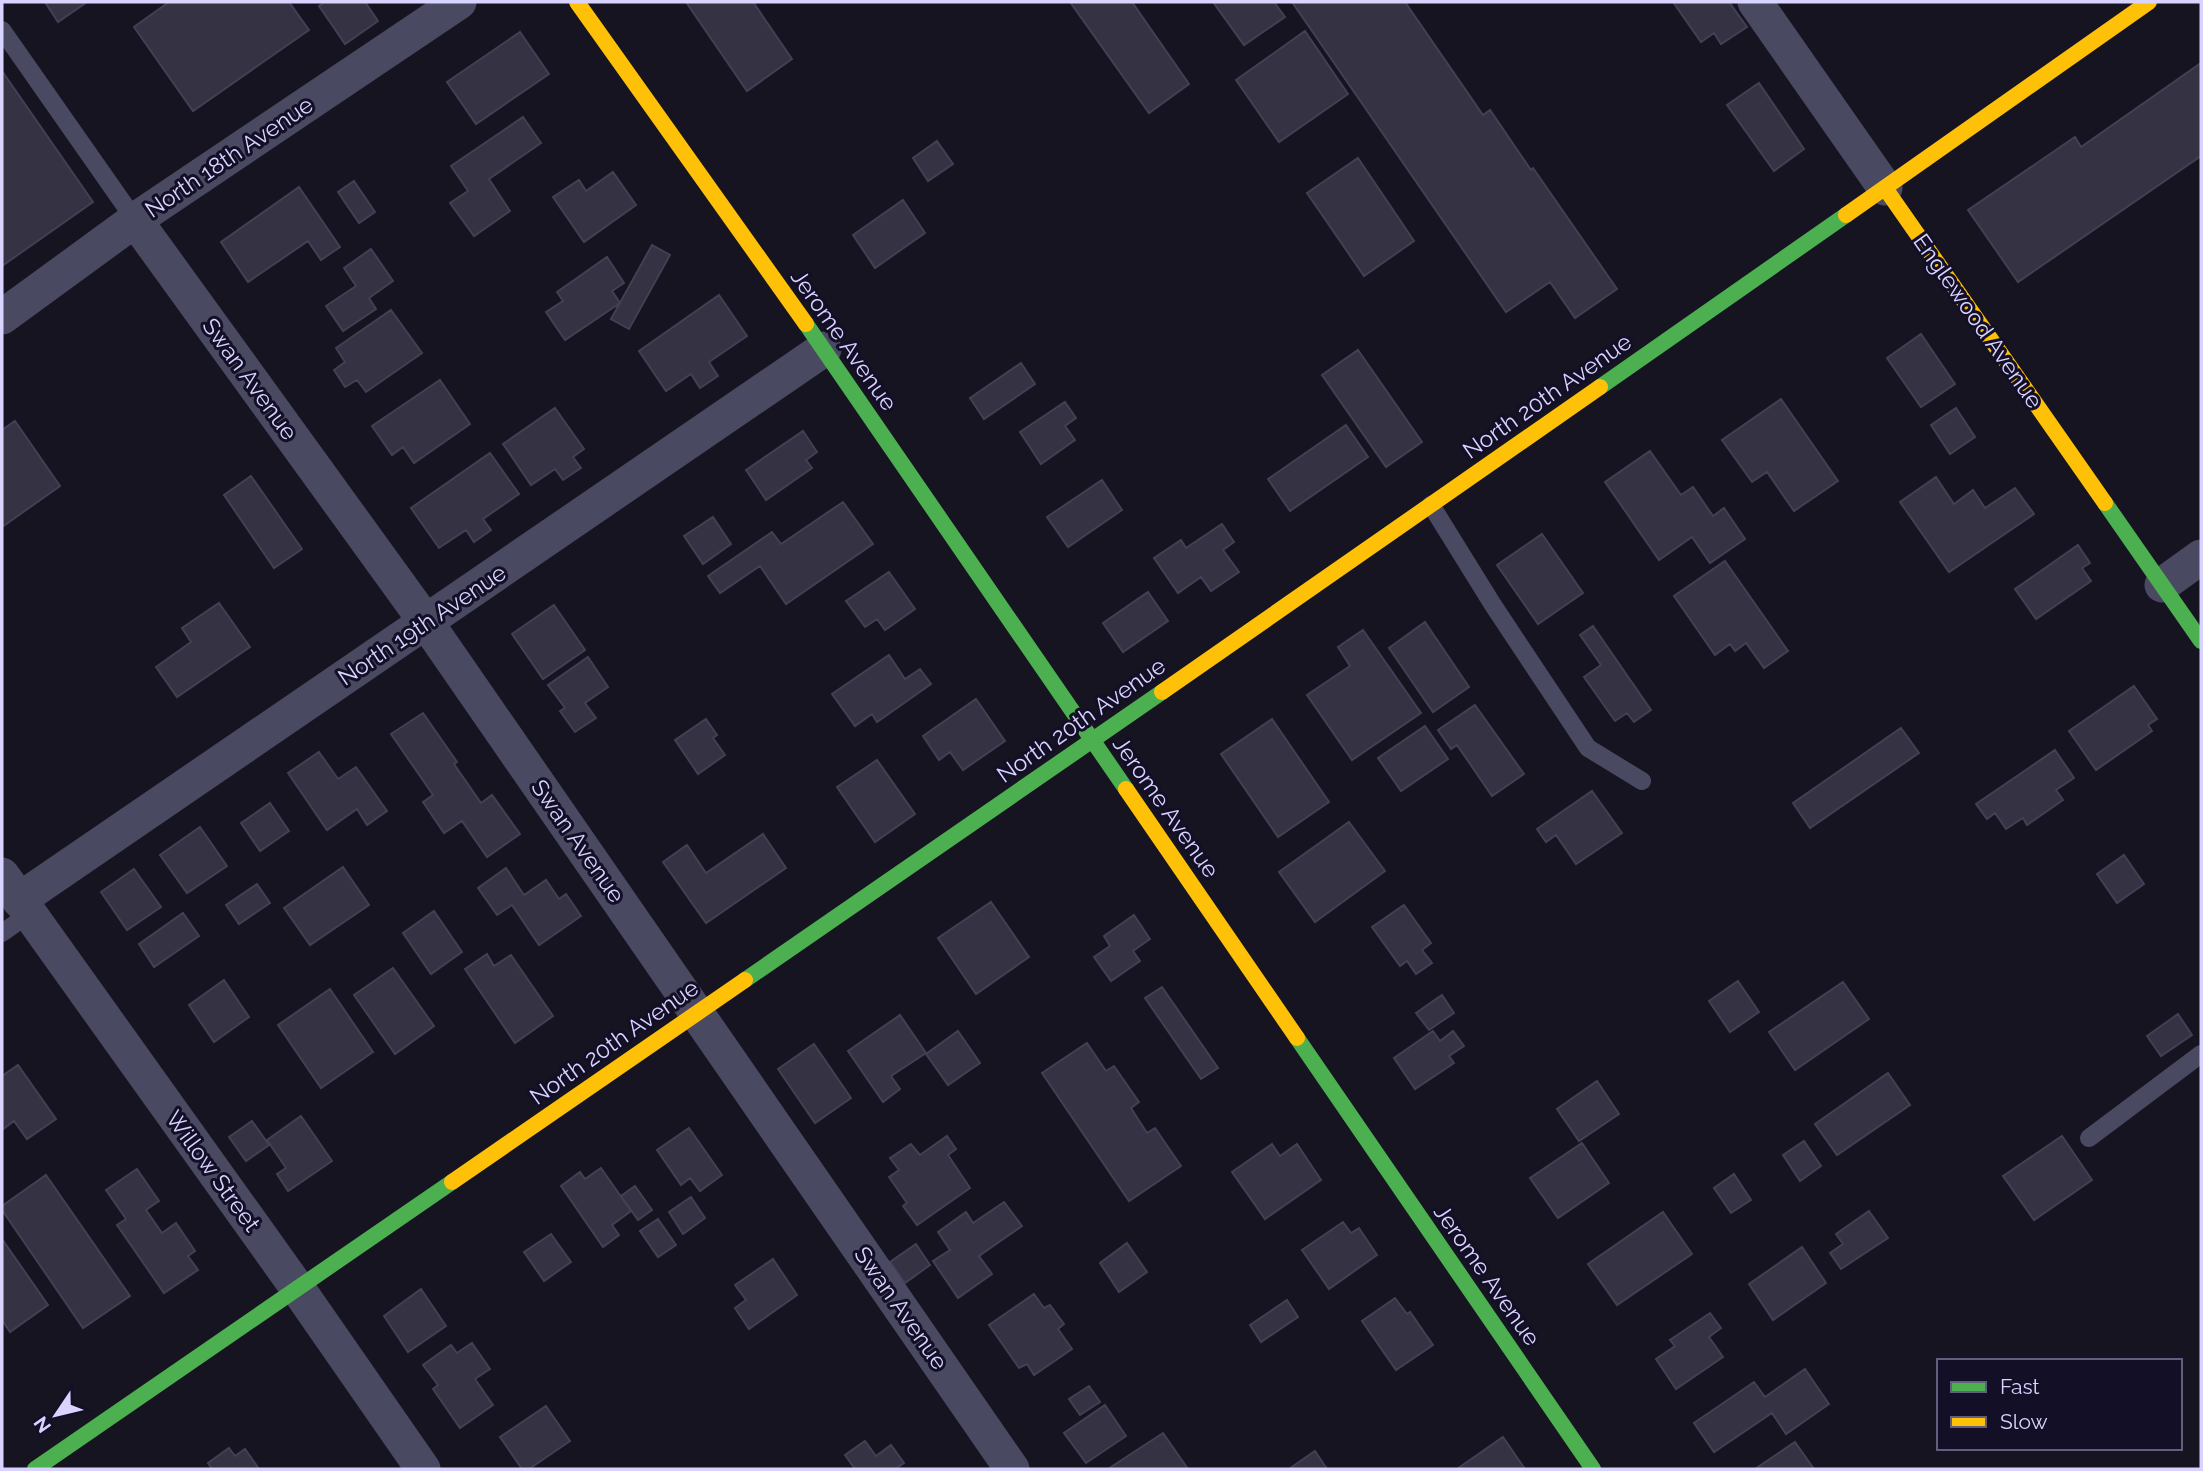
<svg xmlns="http://www.w3.org/2000/svg" width="2203" height="1471" font-family="Raleway,sans-serif">
	<style>
		.building { fill: #343243; stroke: #433f54; stroke-width: 2 }
		.lines { fill: none; stroke-linecap: round; stroke-linejoin: round }
		.lane { stroke: #4a4962; stroke-width: 18 }
		.street { stroke: #4a4962; stroke-width: 35 }
		.fast { stroke: #4caf50; stroke-width: 16 }
		.slow { stroke: #ffc107; stroke-width: 16 }
		.labels { text-anchor: middle; stroke-width: 6; stroke-linejoin: round; paint-order: stroke }
		.street-label { font-size: 23px; fill: #d9d4ff; stroke: #130f26 }
	</style>
	<rect width="100%" height="100%" fill="#161421"/>
	<!-- building -->
	<path class="building" d="M45,2H87L58,22Z
		M169,2H289L309,30L193,111L134,27Z
		M325,2H365L378,21L345,44L319,6Z
		M686,2H753L792,59L747,91Z
		M1070,2H1132L1189,84L1149,113Z
		M1213,2H1274L1285,17L1244,45Z
		M1292,2H1405L1483,115L1490,110L1531,170L1533,168L1617,289L1575,318L1550,282L1506,312Z
		M1673,2H1729L1747,27L1721,44L1714,33L1701,42Z
		M1305,31L1348,94L1279,142L1236,80Z
		M520,32L549,74L476,124L447,82Z
		M2201,63V156L2018,282L1968,210L2075,137L2081,147Z
		M2,71L93,202L2,266Z
		M1759,83L1804,149L1774,171L1727,105Z
		M523,117L541,143L489,179L510,211L474,236L450,203L468,191L451,166Z
		M937,141L953,164L928,181L913,158Z
		M1358,158L1414,241L1364,276L1307,193Z
		M613,172L636,205L584,242L553,197L579,180L586,191Z
		M354,181L375,212L359,223L338,192Z
		M299,187L340,247L321,260L308,241L248,282L221,242Z
		M903,200L925,233L875,268L853,235Z
		M652,245L670,255L629,329L611,319Z
		M371,249L393,281L369,298L376,309L343,331L326,306L356,286L344,268Z
		M607,257L624,283L612,291L620,303L565,340L546,312L563,301L557,292Z
		M719,295L747,336L709,362L718,376L700,388L691,374L666,391L639,351Z
		M391,310L422,353L366,392L357,380L345,387L334,370L345,362L336,348Z
		M1921,334L1955,384L1921,407L1887,358Z
		M1358,350L1422,442L1386,467L1322,375Z
		M1021,363L1035,384L984,419L970,398Z
		M440,380L470,424L414,463L403,447L392,455L372,426Z
		M1781,399L1838,481L1794,511L1767,472L1752,482L1722,440Z
		M1065,402L1076,418L1065,426L1075,440L1041,464L1020,432Z
		M555,408L584,449L573,457L581,468L563,480L555,469L531,485L503,444Z
		M1956,408L1975,437L1950,454L1931,425Z
		M15,421L60,486L2,527V430Z
		M1346,425L1368,457L1290,511L1268,479Z
		M803,431L817,452L806,460L812,468L766,500L746,470Z
		M1650,451L1681,495L1693,487L1713,516L1724,508L1745,539L1710,563L1692,537L1659,560L1605,482Z
		M490,453L519,494L483,519L491,530L474,542L466,530L439,548L411,508Z
		M251,476L302,549L274,568L224,495Z
		M1936,477L1954,504L1973,490L1985,508L2015,488L2034,514L1949,572L1900,502Z
		M1102,480L1122,510L1068,547L1047,517Z
		M843,502L873,544L786,604L760,566L720,593L708,576L772,532L781,544Z
		M713,517L731,544L703,564L684,536Z
		M1222,524L1234,542L1223,550L1239,572L1211,591L1201,577L1178,593L1154,558L1181,540L1186,548Z
		M1542,534L1583,593L1538,624L1497,565Z
		M2078,545L2090,563L2082,568L2091,581L2036,619L2015,589Z
		M1725,561L1788,651L1764,668L1746,643L1735,651L1730,644L1715,655L1674,596Z
		M889,572L915,609L885,630L877,619L865,627L846,601Z
		M1148,592L1168,621L1123,652L1103,623Z
		M219,603L250,647L177,697L156,667L191,642L182,628Z
		M554,605L585,650L543,679L512,634Z
		M1425,622L1469,687L1433,712L1389,648Z
		M1593,626L1651,710L1634,722L1627,713L1615,721L1584,677L1601,665L1580,635Z
		M1363,630L1421,713L1352,760L1307,695L1350,666L1338,647Z
		M889,655L905,679L920,669L931,684L877,722L872,714L855,726L832,694Z
		M588,657L608,687L585,703L596,718L575,732L560,711L565,708L548,685Z
		M2134,686L2157,719L2148,725L2152,731L2096,770L2069,731Z
		M976,699L1005,741L963,770L950,752L939,760L923,736Z
		M1475,705L1524,774L1492,796L1457,745L1451,749L1438,730Z
		M423,713L457,762L454,764L481,803L492,795L520,834L487,857L462,821L444,833L423,802L433,795L391,734Z
		M706,719L717,735L713,738L725,755L698,774L675,740Z
		M1272,719L1329,802L1278,837L1221,754Z
		M1425,726L1448,759L1401,791L1378,758Z
		M1901,728L1919,753L1810,828L1793,803Z
		M2055,750L2074,778L2056,790L2063,800L2027,825L2023,818L2006,829L1995,813L1987,819L1976,804Z
		M319,752L338,779L356,767L387,811L367,825L357,809L327,830L288,773Z
		M877,760L915,814L875,842L837,787Z
		M1592,791L1622,833L1576,864L1556,835L1546,842L1537,829Z
		M270,803L289,831L260,851L241,823Z
		M1349,822L1385,871L1315,922L1279,872Z
		M200,827L227,866L187,893L160,855Z
		M763,834L786,868L706,923L663,862L687,845L706,873Z
		M2124,855L2144,884L2117,903L2097,874Z
		M343,867L369,905L310,945L284,908Z
		M506,868L524,895L546,880L559,899L566,894L581,916L539,945L512,905L497,915L478,888Z
		M134,869L161,907L127,930L101,892Z
		M257,884L270,903L239,924L226,905Z
		M991,902L1029,957L976,994L938,938Z
		M1404,905L1431,943L1422,950L1432,963L1416,974L1407,961L1400,966L1372,927Z
		M434,911L462,952L431,974L403,933Z
		M183,913L199,936L154,967L139,944Z
		M1134,915L1150,939L1133,951L1140,961L1111,981L1094,957L1110,946L1104,936Z
		M487,954L494,966L511,955L553,1016L515,1043L465,969Z
		M393,968L434,1026L395,1054L354,995Z
		M224,980L249,1017L214,1042L189,1005Z
		M1738,981L1759,1012L1730,1032L1709,1001Z
		M1843,982L1869,1019L1795,1070L1769,1032Z
		M1162,987L1218,1068L1201,1079L1145,998Z
		M330,989L373,1052L321,1088L278,1025Z
		M1442,995L1454,1013L1429,1030L1416,1013Z
		M2178,1014L2192,1035L2161,1056L2147,1036Z
		M900,1015L926,1053L891,1076L900,1089L883,1102L848,1051Z
		M958,1031L980,1063L948,1085L926,1054Z
		M1433,1031L1440,1041L1453,1031L1464,1046L1449,1056L1454,1063L1415,1089L1394,1058Z
		M1087,1043L1106,1071L1114,1066L1139,1102L1131,1108L1147,1133L1155,1128L1181,1166L1129,1201L1042,1073Z
		M814,1044L851,1098L815,1123L778,1069Z
		M18,1065L56,1119L27,1139L14,1121L2,1130V1076Z
		M1888,1073L1910,1105L1837,1155L1815,1124Z
		M1597,1081L1619,1114L1579,1141L1557,1109Z
		M301,1116L332,1161L288,1191L277,1174L286,1168L267,1140Z
		M252,1121L269,1145L246,1161L229,1137Z
		M689,1128L722,1175L700,1191L690,1178L681,1185L657,1150Z
		M947,1136L956,1149L948,1155L970,1188L917,1225L903,1206L907,1203L889,1177L899,1170L890,1158L911,1144L920,1155Z
		M2062,1136L2092,1180L2034,1220L2003,1176Z
		M1804,1141L1821,1166L1800,1181L1783,1155Z
		M1582,1143L1609,1183L1558,1218L1530,1178Z
		M1272,1144L1280,1156L1297,1144L1321,1180L1265,1219L1232,1172Z
		M601,1168L631,1211L612,1225L619,1235L603,1247L561,1186L580,1172L585,1179Z
		M137,1169L159,1201L146,1210L162,1233L176,1223L195,1251L188,1256L198,1270L164,1293L117,1225L126,1219L106,1190Z
		M1734,1174L1751,1200L1731,1213L1714,1188Z
		M46,1175L130,1296L83,1328L2,1210V1206Z
		M635,1186L652,1210L638,1220L621,1196Z
		M691,1197L705,1218L683,1234L669,1212Z
		M1004,1202L1022,1226L979,1256L992,1274L958,1298L933,1261L950,1250L938,1232L966,1212L973,1223Z
		M1869,1211L1888,1238L1841,1269L1830,1253L1843,1244L1836,1234Z
		M1663,1212L1692,1254L1617,1305L1588,1264Z
		M658,1219L676,1245L658,1257L640,1231Z
		M1343,1222L1351,1233L1359,1228L1377,1255L1329,1289L1302,1250Z
		M551,1234L571,1262L544,1281L524,1252Z
		M2,1239L48,1305L10,1332L2,1320Z
		M1127,1243L1147,1272L1119,1292L1100,1263Z
		M916,1244L930,1265L905,1283L890,1262Z
		M1802,1247L1826,1283L1773,1320L1749,1284Z
		M773,1259L797,1295L749,1329L735,1308L746,1300L735,1285Z
		M421,1289L446,1326L408,1352L384,1316Z
		M1034,1294L1044,1308L1050,1305L1064,1324L1058,1329L1072,1349L1034,1375L1027,1364L1019,1368L989,1325Z
		M1395,1298L1407,1314L1410,1312L1433,1345L1396,1370L1362,1321Z
		M1287,1300L1298,1317L1261,1342L1250,1325Z
		M1710,1313L1721,1328L1709,1337L1723,1357L1676,1389L1656,1359L1675,1346L1670,1340Z
		M472,1343L490,1369L475,1379L493,1405L460,1428L433,1389L438,1385L423,1365L451,1345L457,1353Z
		M1805,1369L1829,1404L1786,1434L1772,1413L1714,1452L1694,1423L1754,1382L1765,1397Z
		M1089,1386L1100,1402L1080,1415L1069,1399Z
		M1105,1405L1126,1436L1086,1463L1064,1433Z
		M546,1406L570,1441L529,1469H522L500,1437Z
		M1163,1433L1188,1469H1108Z
		M1503,1437L1525,1469H1457Z
		M865,1441L876,1456L891,1445L904,1463L895,1469H855L845,1455Z
		M1795,1442L1814,1469H1755Z
		M229,1448L235,1456L245,1449L259,1469H212L208,1463Z
		M1315,1451L1327,1469H1289Z"/>
	<g class="lines">
		<!-- lane -->
		<path class="lane" d="M2,30L135,220
			M1431,505L1493,605L1588,748L1642,781
			M2,933L29,914
			M2089,1138L2201,1054"/>
		<!-- street -->
		<path class="street" d="M1755,2L1885,188
			M135,220L426,622L1012,1469
			M2,317L135,220L459,2
			M2162,585L2201,557
			M2,875L298,1289L423,1469
			M19,900L824,349"/>
		<!-- fast -->
		<path class="fast" d="M806,324L1126,789
			M1600,387L1846,215
			M2105,503L2201,641
			M745,980L1162,692
			M1297,1038L1593,1469
			M35,1469L452,1182"/>
		<!-- slow -->
		<path class="slow" d="M577,2L806,324
			M1885,188L2105,503
			M1846,215L2149,2
			M1162,692L1600,387
			M1126,789L1297,1038
			M452,1182L745,980"/>
	</g>
	<g class="labels">
		<!-- street labels -->
		<g class="street-label">
			<text transform="translate(229 157) rotate(-34)" y="8">North 18th Avenue</text>
			<text transform="translate(1978 321) rotate(55)" y="8">Englewood Avenue</text>
			<text transform="translate(844 340) rotate(55)" y="8">Jerome Avenue</text>
			<text transform="translate(250 379) rotate(54)" y="8">Swan Avenue</text>
			<text transform="translate(1547 396) rotate(-35)" y="8">North 20th Avenue</text>
			<text transform="translate(422 625) rotate(-34)" y="8">North 19th Avenue</text>
			<text transform="translate(1081 720) rotate(-35)" y="8">North 20th Avenue</text>
			<text transform="translate(1166 807) rotate(55)" y="8">Jerome Avenue</text>
			<text transform="translate(578 841) rotate(55)" y="8">Swan Avenue</text>
			<text transform="translate(614 1042) rotate(-35)" y="8">North 20th Avenue</text>
			<text transform="translate(213 1171) rotate(54)" y="8">Willow Street</text>
			<text transform="translate(1487 1275) rotate(55)" y="8">Jerome Avenue</text>
			<text transform="translate(901 1308) rotate(55)" y="8">Swan Avenue</text>
		</g>
	</g>
	<!-- border -->
	<rect width="2203" height="1471" fill="none" stroke="#d9d4ff" stroke-width="7"/>
	<!-- legend -->
	<rect x="1937" y="1359" width="245" height="91" fill="#130f26" stroke="#625e7d" stroke-width="2"/>
	<rect x="1951" y="1382" width="35" height="10" fill="#4caf50" stroke="#625e7d" stroke-width="2"/>
	<text x="2000" y="1394" font-size="21" fill="#d9d4ff">Fast</text>
	<rect x="1951" y="1417" width="35" height="10" fill="#ffc107" stroke="#625e7d" stroke-width="2"/>
	<text x="2000" y="1429" font-size="21" fill="#d9d4ff">Slow</text>
	<!-- north arrow -->
	<g transform="translate(56 1415) rotate(235)" stroke="#130f26" stroke-width="5" paint-order="stroke">
	<path d="M0-5L12 26L0 18L-12 26Z" fill="#d9d4ff"/>
	<text y="-10" font-size="19" font-weight="bold" text-anchor="middle" fill="#d9d4ff">N</text>
	</g>
</svg>
